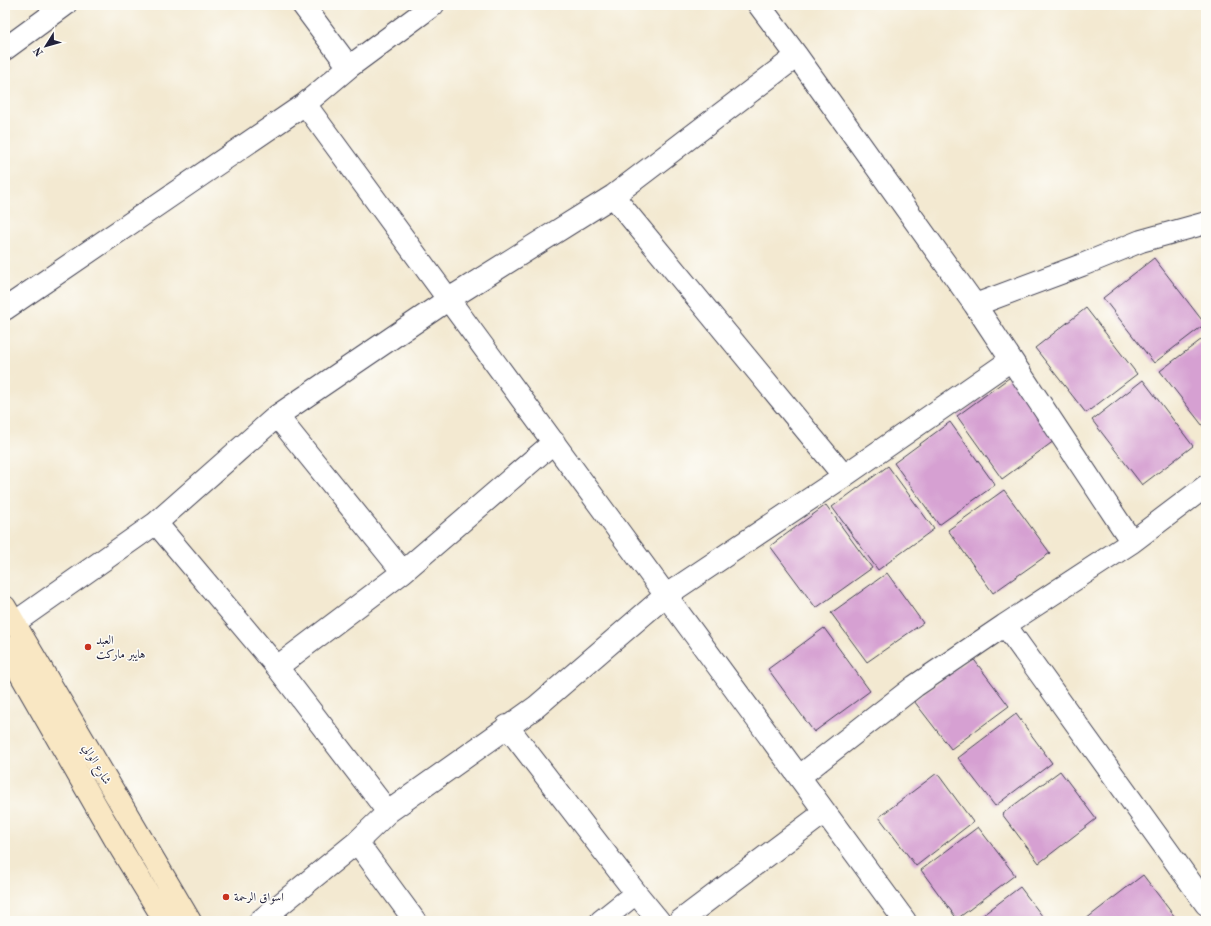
<svg xmlns="http://www.w3.org/2000/svg" width="1211" height="926" font-family="'Old Standard TT',Amiri,serif">
	<style>
		.building { fill: #d6a0d2 }
		.lines { fill: none; stroke-linecap: round; stroke-linejoin: round }
		.street-casing { stroke: #414052; stroke-width: 24 }
		.secondary-casing { stroke: #414052; stroke-width: 24 }
		.street { stroke: #fff; stroke-width: 22 }
		.secondary { stroke: #f9e7c3; stroke-width: 22 }
		.poi-dot { fill: #c8321e; stroke: #fdfcf7; stroke-width: 1.5 }
		.labels { text-anchor: middle; stroke-width: 3; stroke-linejoin: round; paint-order: stroke }
		.poi-label { font-size: 12px; fill: #22223b; stroke: #fdfcf7; text-anchor: start }
		.street-label { font-size: 12px; fill: #22223b; stroke: #fdfcf7 }
	</style>
	<rect width="100%" height="100%" fill="#fdfcf7"/>
	<filter id="ink" filterUnits="userSpaceOnUse"><feTurbulence type="fractalNoise" baseFrequency=".025" numOctaves="2"/><feDisplacementMap in="SourceGraphic" scale="8" xChannelSelector="R" yChannelSelector="G"/><feConvolveMatrix kernelMatrix="1 2 1 2 8 2 1 2 1" color-interpolation-filters="sRGB"/></filter>
	<filter id="wash" filterUnits="userSpaceOnUse"><feTurbulence type="fractalNoise" baseFrequency=".012" numOctaves="4" result="noise"/><feDisplacementMap in="SourceGraphic" scale="16" xChannelSelector="R" yChannelSelector="G"/><feGaussianBlur stdDeviation="0.9" result="paint"/><feColorMatrix in="noise" values="0 0 0 0 0 0 0 0 0 0 0 0 0 0 0 0 0 1.4 0 .05"/><feComposite in="paint" operator="in"/></filter>
	<g filter="url(#wash)">
		<rect width="100%" height="100%" fill="#f3e9d1"/>
		<g id="blocks">
			<!-- building -->
			<path class="building" d="M1154,258L1205,324L1154,363L1103,298Z
				M1086,308L1137,374L1086,413L1035,348Z
				M1206,336V430L1160,371Z
				M1013,375L1058,438L1002,479L957,416Z
				M1143,380L1193,446L1142,485L1092,420Z
				M950,422L995,485L939,525L894,463Z
				M888,466L934,529L878,570L832,507Z
				M1004,490L1050,553L993,593L948,530Z
				M826,505L872,568L816,608L770,546Z
				M887,573L923,623L867,662L831,613Z
				M824,628L870,691L814,732L768,669Z
				M972,657L1009,706L951,749L914,701Z
				M1016,714L1052,763L995,806L958,758Z
				M1060,771L1096,819L1039,863L1002,814Z
				M937,773L973,822L916,866L879,817Z
				M978,827L1015,875L957,919L921,870Z
				M1143,875L1178,921H1087L1086,919Z
				M1020,887L1046,921H975Z"/>
		</g>
	</g>
	<g filter="url(#ink)">
		<use href="#blocks" fill-opacity="0" stroke="#414052" stroke-width="1"/>
		<g class="lines">
			<!-- street casing -->
			<g class="street-casing">
				<path id="street" d="M303,5L349,67
					M759,5L797,56L975,305L1132,542
					M5,49L65,5
					M305,104C505,376 705,649 905,921
					M613,196L844,476
					M975,305L1082,265L1141,241L1206,223
					M5,309L305,104L349,67L433,5
					M277,416L403,572
					M1206,486L1132,542L1005,625L1206,904
					M156,523L277,667L388,812
					M14,623L156,523L277,416L449,299L613,196L797,56
					M277,667L403,572L554,442
					M507,726L636,893L659,921
					M800,776L915,686L1005,625
					M357,842L415,921
					M260,921L357,842L388,812L536,707L665,596L844,476L1011,360
					M601,921L636,893
					M680,921L825,812"/>
			</g>
			<!-- secondary casing -->
			<g class="secondary-casing">
				<path id="secondary" d="M5,607L190,921
					M5,647L115,839L165,921"/>
			</g>
			<!-- street -->
			<use href="#street" class="street"/>
			<!-- secondary -->
			<use href="#secondary" class="secondary"/>
		</g>
	</g>
	<!-- markers -->
	<g class="poi-dot">
		<circle cx="88" cy="647" r="4"/>
		<circle cx="226" cy="897" r="4"/>
	</g>
	<g class="labels">
		<!-- poi labels -->
		<g class="poi-label">
			<text x="96" y="644">العبد<tspan x="96" dy="14">هايبر ماركت</tspan></text>
			<text x="234" y="901">اسواق الرحمة</text>
		</g>
		<!-- street labels -->
		<g class="street-label">
			<text transform="translate(97 764) rotate(59)" y="4">شارع الوالي</text>
		</g>
	</g>
	<!-- margin -->
	<rect width="1211" height="926" fill="none" stroke="#fdfcf7" stroke-width="20"/>
	<!-- north arrow -->
	<g transform="translate(46 46) rotate(233)" stroke="#fdfcf7" stroke-width="3" paint-order="stroke">
	<path d="M0-3L7 15L0 10L-7 15Z" fill="#22223b"/>
	<text y="-6" font-size="11" font-weight="bold" text-anchor="middle" fill="#22223b">N</text>
	</g>
</svg>
